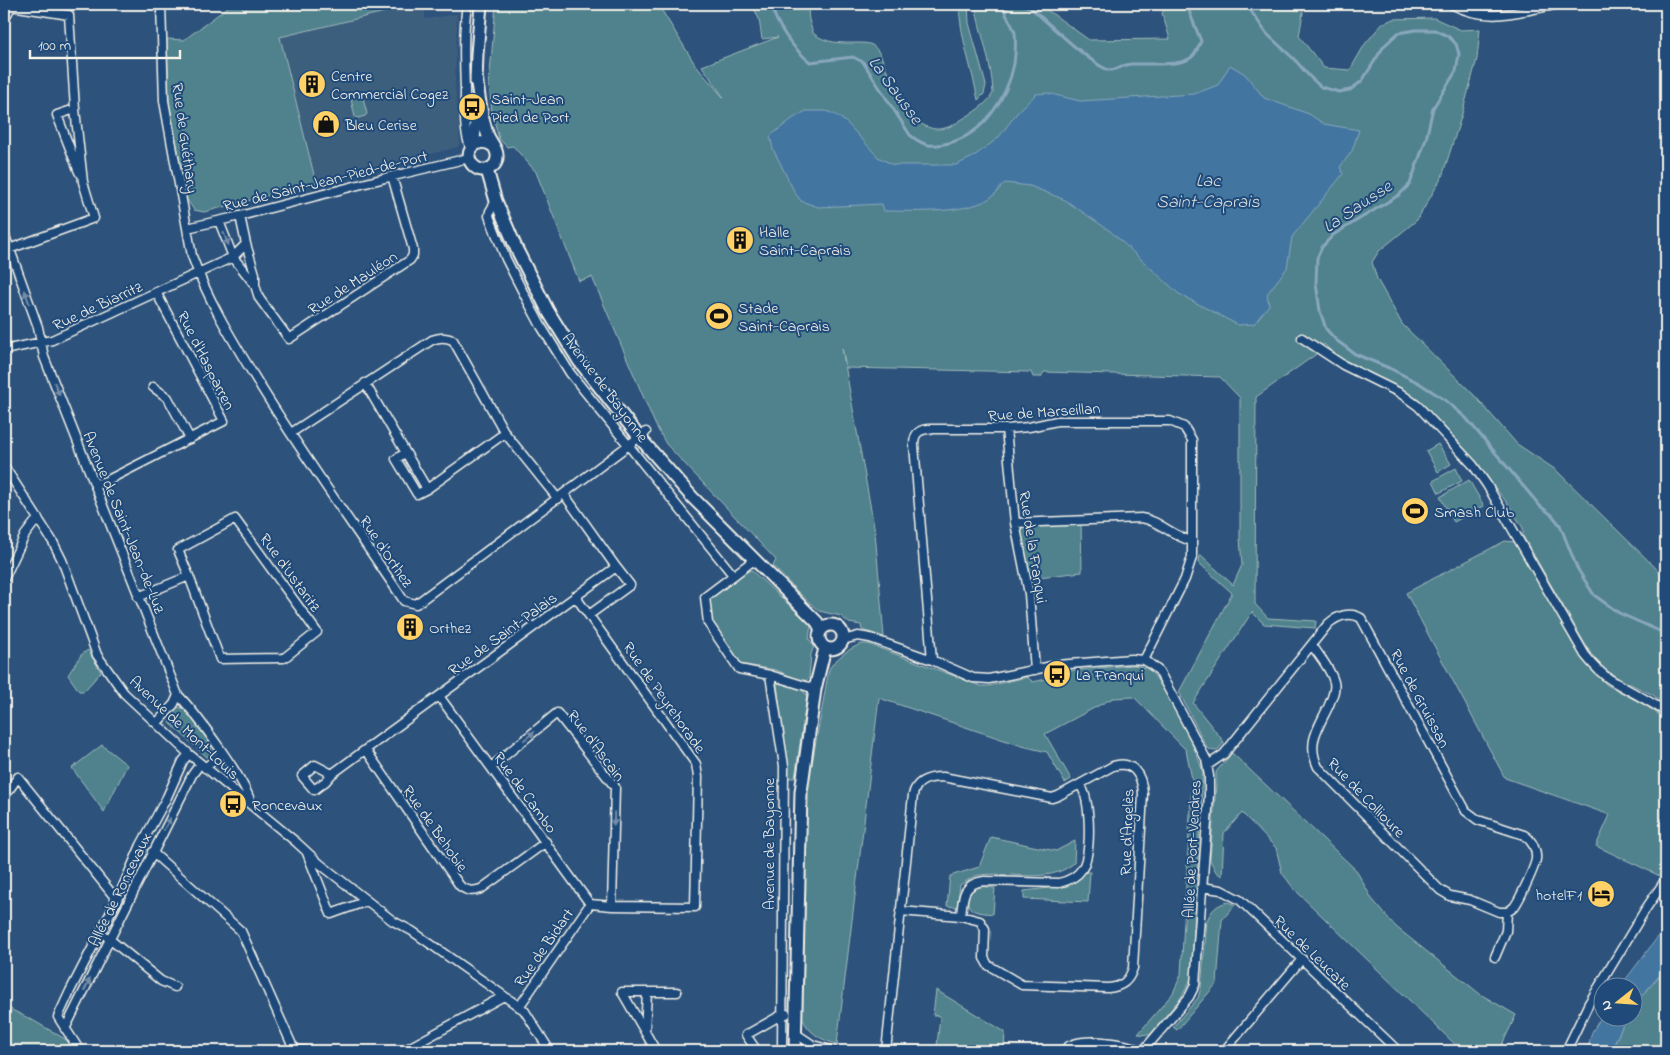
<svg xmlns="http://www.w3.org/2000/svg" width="1670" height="1055" font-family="'Indie Flower',sans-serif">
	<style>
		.built { fill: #3e5e7e }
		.green { fill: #50828d; stroke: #a2baba }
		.water { fill: #4375a0; stroke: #8aa7bd }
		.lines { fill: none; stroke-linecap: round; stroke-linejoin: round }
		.stream { stroke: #8aa7bd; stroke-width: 3 }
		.street-casing { stroke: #f4f1e8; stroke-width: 11 }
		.secondary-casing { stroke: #f4f1e8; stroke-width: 15 }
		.street { stroke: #1f4a7a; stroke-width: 8 }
		.secondary { stroke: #1f4a7a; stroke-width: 11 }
		.oneway { fill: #748da6 }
		.labels { text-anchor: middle; stroke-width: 4; stroke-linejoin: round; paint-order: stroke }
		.poi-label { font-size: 16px; fill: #f4f1e8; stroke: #1f4a7a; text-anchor: start }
		.street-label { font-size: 16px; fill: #f4f1e8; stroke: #1f4a7a }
		.water-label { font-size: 18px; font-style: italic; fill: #d9dedd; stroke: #1f4a7a }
	</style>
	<rect width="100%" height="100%" fill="#2d537c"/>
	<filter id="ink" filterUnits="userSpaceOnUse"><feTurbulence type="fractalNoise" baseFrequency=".02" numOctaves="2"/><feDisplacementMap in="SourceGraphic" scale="10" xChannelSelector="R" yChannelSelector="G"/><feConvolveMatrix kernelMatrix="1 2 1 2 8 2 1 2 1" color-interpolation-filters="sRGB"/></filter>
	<g filter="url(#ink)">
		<!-- built -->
		<path class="built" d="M418,4H425V19L457,14L455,84L460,142L458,147L316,183L280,37Z"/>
		<!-- green -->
		<path class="green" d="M232,4H240L244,10L252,4H418L280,37L316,183L204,212L194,210L187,200L169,102L167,39L184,40Z
			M496,4H658L696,66L724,98L702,66L778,37L762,39L759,19L752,4H810C806,15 810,23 813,33C826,44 842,43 857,43C862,43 868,43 872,45C880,50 884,63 887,71C901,101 921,149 961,120C972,113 987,105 993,93C992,62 980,34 975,4H1039L1089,40L1170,39L1162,13L1167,4H1303V13L1299,36L1324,68L1350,70L1365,44L1382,24L1393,19L1434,18L1461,30L1480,29L1477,59L1462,114L1442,177L1417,220L1379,251L1372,262L1377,279L1402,324L1474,395L1517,444L1556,470L1666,578V706L1653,695L1622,680L1604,669L1592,656L1523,536V528L1508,504L1457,440L1413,399L1387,382L1337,357L1324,344L1315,355L1256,397L1255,604L1268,618L1316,621L1315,628L1264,624L1252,612L1193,703L1224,742L1218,750L1214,751L1207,748L1179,692L1232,593L1199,563L1200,554L1233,585L1242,565L1240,538V398L1220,377L1044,372L1041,377H1033L1031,372L846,368L842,348L875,532L884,637L862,630L861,625L849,623L841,616L819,611L799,593L773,566L776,560L666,444L655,424L592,277L579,281L536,172L513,146L507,147L499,139L492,112L489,85Z
			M959,4H968L969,23L986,85L984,94L978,100C972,68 960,37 959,4Z
			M359,95L363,98L367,114L365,116L358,118L355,117L351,99Z
			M1438,444L1451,464L1438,472L1426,451Z
			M1456,468L1462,481L1439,493L1433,481Z
			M1469,480L1484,506L1454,522L1440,497Z
			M1081,523L1082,572L1030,578L1021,531L1022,526Z
			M1505,541L1515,542L1572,642L1586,664L1607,685L1647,706L1666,720V867L1660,876L1596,846L1610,815L1505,778L1406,593Z
			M751,570L811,625L809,639L814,646L811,654L809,678L804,682L776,670L740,664C726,644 705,623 710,597L743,572Z
			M862,644H868L887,651L981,686H989L1027,677L1033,682L1063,675L1064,671L1134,665C1139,666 1144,667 1149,670C1163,682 1199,754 1203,773L1191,979L1182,996L1150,1035L1138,1034L1173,993L1181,975L1192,779L1186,750L1134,697L1113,698L1045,734L1071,779L1065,783L1047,752L1022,746L879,698L837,1044C821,1040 808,1033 802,1017L806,797L829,669C835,659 851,647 862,644Z
			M88,650L101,672L84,691H79L68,675L81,655Z
			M777,683L799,687L807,695L795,778H788Z
			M177,707C191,707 212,739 212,752L207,757L170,723L171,715Z
			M102,745L127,765L104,812L72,768Z
			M1232,753L1356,870L1372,899L1396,927L1480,994L1516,1015L1499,1051H1462L1295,890L1282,873L1276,848L1242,813L1224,833L1222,876L1216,872L1210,860L1216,785V772Z
			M991,837L1056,851L1075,841L1074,863C1048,885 1011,871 980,875C973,875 966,882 960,885L957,907L947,906L950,876L979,867Z
			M1084,872H1090L1088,902L1024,899V891C1049,888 1063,888 1084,872Z
			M978,886L995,888L993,914C978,912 963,913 969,892Z
			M1229,902L1235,905L1222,920L1217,983L1177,1030L1173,1027L1198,998L1201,988L1207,921C1211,910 1217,904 1229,902Z
			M1666,968V1051H1611L1626,1018H1632L1633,1006Z
			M936,990L1005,1032L1004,1051H893V1045L937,1046L940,1016L933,1015Z
			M4,1006L34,1021L72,1043L69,1051H4Z"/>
		<!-- water -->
		<path class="water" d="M1230,65L1245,74L1264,98L1309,114L1324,124L1359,130L1352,151L1340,167L1343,174L1292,237L1287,268L1267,294L1269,305L1254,324L1238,325L1179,294L1110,231L1065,200L1030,186L1005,183C1000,186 999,191 994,195C971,215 914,211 884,211L882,204L818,207L801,201L795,193L773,149L770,136L792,119L806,111H826L836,115L847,123L878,157L893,165H956L973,157L998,138L1017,113L1036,94L1047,93L1080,101L1194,94L1218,85Z
			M1666,926V968L1633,1006L1632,988L1620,987Z
			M1602,1016V1018H1626L1611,1051H1587L1592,1032Z"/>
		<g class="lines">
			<!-- stream -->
			<path class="stream" d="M778,4L774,14C782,33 794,49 810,62L853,57L863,62L910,135C925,147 931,147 949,143C984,134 1007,98 1014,64C1015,56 1016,42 1015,33C1013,26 1008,19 1005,12L1008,5L1010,4
				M1022,4L1031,8C1045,20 1094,67 1109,70C1116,71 1124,64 1131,64C1147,63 1183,68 1194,55C1197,51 1199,45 1201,41L1190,14L1188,4
				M1246,4L1267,34L1295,60L1309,76L1321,87L1339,92L1350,90L1362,81L1384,46L1398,33L1416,30H1435L1448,36L1456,44L1459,54L1456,71L1433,108L1426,139L1410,184L1399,195L1333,235L1322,247L1317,258L1316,283L1320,311L1326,329L1336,340L1355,354L1389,368L1419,383L1445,400L1466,418L1540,506L1552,515L1560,525L1577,568L1594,595L1619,613L1666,634"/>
			<!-- street casing -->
			<g class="street-casing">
				<path id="street" d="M161,4L164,101L192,256C207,298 230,336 253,374C300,452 354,526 404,601L416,604L646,432
					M467,4C463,33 464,61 465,90C465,108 463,132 471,149
					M1451,4C1488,24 1520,11 1559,4
					M4,21L11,6L69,15L75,109L83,182L94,218L9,249
					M75,109L57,115L79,172
					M496,201L490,211L489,216L506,259L526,298L541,326L570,373L733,575
					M219,221L233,257L255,285L259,298L289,339L410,260L413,255V249L392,176
					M187,228L240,216L385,178L469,158
					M4,233L38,327L44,357L178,695C194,711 250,786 251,805
					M246,244L255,274V285
					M1302,338L1343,365L1400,393L1418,406L1473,465L1487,485L1585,655C1593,665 1601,674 1611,680C1629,691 1648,700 1666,712
					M4,350L52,340L233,257L246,244L240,216
					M365,383L427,489L505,433
					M153,387L168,398L190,439
					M1006,429L1015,523L1029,594L1035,670
					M291,433L432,340C440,337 445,337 453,340L505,433L558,499
					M405,453L396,459L417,494L427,489
					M4,466L53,542L62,560L97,655L124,693L189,754L296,842L320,864L393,921L412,931L524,1010L550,1051
					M95,484L106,481L224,421L156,292
					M1015,523L1141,518C1159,520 1173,537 1192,541
					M754,560L705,597L708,623L739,669L770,675L784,766L782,1051
					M4,579L25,535L38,518
					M575,596L696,764L698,777L695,907L612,906L590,904
					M138,597L189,576L220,659L284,658L317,632L235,519L178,550L189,576
					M589,615L630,585L616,567
					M843,640L858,636L870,638L932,660L973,678L989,679L1057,665L1131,659L1144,660L1149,663L1159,671L1206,759L1209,776V795L1195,985L1189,997L1143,1051
					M1312,645C1319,656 1331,669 1334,682C1336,690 1332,697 1329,705C1319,727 1306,742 1318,767L1440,890L1450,896L1470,900L1499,912H1507
					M932,660L914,445C914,434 918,430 928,429H1006L1029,427L1057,421H1170L1184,427L1192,440V557L1185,579L1144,660
					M770,675L815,689
					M439,696L590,904
					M157,723L174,704L178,695
					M366,750L460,886C467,891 472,892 481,889L546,842
					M1208,765L1224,754L1328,624C1337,616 1350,611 1361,618L1466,811L1478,820L1524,835C1532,840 1537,850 1536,859C1535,867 1519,901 1514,907C1511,910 1511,910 1507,912L1506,931L1495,957
					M491,767L557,713L615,787L612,906
					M205,768L222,753
					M332,774L326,781L314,790L302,776L315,765L332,774L616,567L564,494
					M4,797L18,777L117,900
					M152,852L241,931L292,1045L297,1050L306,1051
					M307,853L331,914L367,901
					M1202,887L1221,890L1240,900L1398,1051
					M961,916C963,897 962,884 984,881L1059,883C1068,881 1076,878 1082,869C1092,853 1091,800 1080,784
					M107,937L161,981L175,987
					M519,1007L590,904
					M65,1029L192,775L200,764
					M645,1032L647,992
					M795,1033L813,1045L834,1051
					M80,1051L58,1017L70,991L117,900L141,845L167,797L183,761L189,754
					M403,1051L504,996
					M656,1051L622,992H677
					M757,1051L746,1035L783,1014H786
					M886,1051L913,795C916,780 929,777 943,777L1052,798L1058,796L1113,766C1133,760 1142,775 1143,794L1133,968C1129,981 1122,987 1108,988L1022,985L988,965L984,958L985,929L980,921L961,916L900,911
					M1064,1051C1072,1035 1127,1042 1141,1051
					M1224,1051L1302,959
					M1566,1051L1589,1003L1645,910L1666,879"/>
			</g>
			<!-- secondary casing -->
			<g class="secondary-casing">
				<path id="secondary" d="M476,76C479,96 481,117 488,136C491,143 498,150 497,157C497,168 483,174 475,167C460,156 476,134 493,146
					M476,82L477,54L481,4
					M473,146L476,123V108
					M487,170L496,201L517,250L548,311L579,361L640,438L692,497L817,622L821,630
					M819 637a12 12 0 1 1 24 0a12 12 0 1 1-24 0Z
					M795,1051L801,792L815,689L825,648"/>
			</g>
			<!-- street -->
			<use href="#street" class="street"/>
			<!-- secondary -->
			<use href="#secondary" class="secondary"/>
		</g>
		<!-- one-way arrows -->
		<defs><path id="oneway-solid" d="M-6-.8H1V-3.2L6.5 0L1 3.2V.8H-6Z" transform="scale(1.25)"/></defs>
		<g class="oneway">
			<use href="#oneway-solid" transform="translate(226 239) rotate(69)"/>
			<use href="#oneway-solid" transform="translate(27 297) rotate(-110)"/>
			<use href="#oneway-solid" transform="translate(57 389) rotate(68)"/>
			<use href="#oneway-solid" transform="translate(529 736) rotate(-39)"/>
			<use href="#oneway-solid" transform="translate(614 819) rotate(91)"/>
			<use href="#oneway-solid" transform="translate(167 824) rotate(-62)"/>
			<use href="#oneway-solid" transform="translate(87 985) rotate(-64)"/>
		</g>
	</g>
	<!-- icons -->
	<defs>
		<g id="building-disc" transform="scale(1.4375)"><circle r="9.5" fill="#ffd166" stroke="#1f4a7a"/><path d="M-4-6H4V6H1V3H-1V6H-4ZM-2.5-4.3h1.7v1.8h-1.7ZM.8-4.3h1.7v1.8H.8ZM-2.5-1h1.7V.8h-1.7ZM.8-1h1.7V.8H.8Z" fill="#111"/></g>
		<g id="bus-disc" transform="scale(1.4375)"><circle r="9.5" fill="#ffd166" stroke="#1f4a7a"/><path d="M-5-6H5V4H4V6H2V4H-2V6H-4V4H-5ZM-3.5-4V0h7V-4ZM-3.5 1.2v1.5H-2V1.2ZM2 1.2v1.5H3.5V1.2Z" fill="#111"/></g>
		<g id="shop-disc" transform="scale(1.4375)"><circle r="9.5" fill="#ffd166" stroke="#1f4a7a"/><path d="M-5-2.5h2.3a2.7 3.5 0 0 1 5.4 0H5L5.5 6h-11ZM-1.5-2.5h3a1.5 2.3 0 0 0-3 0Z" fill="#111"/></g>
		<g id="stadium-disc" transform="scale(1.4375)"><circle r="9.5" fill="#ffd166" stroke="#1f4a7a"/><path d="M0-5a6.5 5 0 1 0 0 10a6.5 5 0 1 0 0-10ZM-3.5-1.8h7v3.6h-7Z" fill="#111"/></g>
		<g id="hotel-disc" transform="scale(1.4375)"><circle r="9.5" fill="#ffd166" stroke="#1f4a7a"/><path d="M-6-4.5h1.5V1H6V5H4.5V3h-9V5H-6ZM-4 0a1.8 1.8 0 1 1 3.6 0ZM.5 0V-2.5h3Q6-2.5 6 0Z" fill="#111"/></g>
	</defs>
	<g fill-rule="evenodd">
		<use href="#building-disc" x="312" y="84"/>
		<use href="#bus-disc" x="472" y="107"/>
		<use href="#shop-disc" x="326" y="124"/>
		<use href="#building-disc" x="740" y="240"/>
		<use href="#stadium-disc" x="719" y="316"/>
		<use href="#stadium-disc" x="1415" y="511"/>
		<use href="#building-disc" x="410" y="627"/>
		<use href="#bus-disc" x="1057" y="674"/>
		<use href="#bus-disc" x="233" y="804"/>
		<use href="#hotel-disc" x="1601" y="894"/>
	</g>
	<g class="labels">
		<!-- poi labels -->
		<g class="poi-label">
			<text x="331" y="81">Centre<tspan x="331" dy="18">Commercial Cogez</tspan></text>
			<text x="491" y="104">Saint-Jean<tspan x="491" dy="18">Pied de Port</tspan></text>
			<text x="345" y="130">Bleu Cerise</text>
			<text x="759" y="237">Halle<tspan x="759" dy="18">Saint-Caprais</tspan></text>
			<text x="738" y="313">Stade<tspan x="738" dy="18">Saint-Caprais</tspan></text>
			<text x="1434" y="517">Smash Club</text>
			<text x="429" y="633">Orthez</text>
			<text x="1076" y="680">La Franqui</text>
			<text x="252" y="810">Roncevaux</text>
			<text x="1582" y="900" text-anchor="end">hotelF1</text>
		</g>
		<!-- street labels -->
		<g class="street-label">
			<text transform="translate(186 138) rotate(82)" y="6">Rue de Guéthary</text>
			<text transform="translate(325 180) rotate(-14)" y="6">Rue de Saint-Jean-Pied-de-Port</text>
			<text transform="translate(352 282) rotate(-33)" y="6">Rue de Mauléon</text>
			<text transform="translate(97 305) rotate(-25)" y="6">Rue de Biarritz</text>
			<text transform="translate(207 360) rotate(63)" y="6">Rue d'Hasparren</text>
			<text transform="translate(606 387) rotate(53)" y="6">Avenue de Bayonne</text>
			<text transform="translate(1044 411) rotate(-4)" y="6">Rue de Marseillan</text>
			<text transform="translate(125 522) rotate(68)" y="6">Avenue de Saint-Jean-de-Luz</text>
			<text transform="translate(1034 547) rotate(81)" y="6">Rue de la Franqui</text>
			<text transform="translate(387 551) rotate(56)" y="6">Rue d'Orthez</text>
			<text transform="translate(291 572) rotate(54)" y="6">Rue d'Ustaritz</text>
			<text transform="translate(502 633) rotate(-36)" y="6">Rue de Saint-Palais</text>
			<text transform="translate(665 697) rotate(55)" y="6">Rue de Peyrehorade</text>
			<text transform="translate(1421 698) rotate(62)" y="6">Rue de Gruissan</text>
			<text transform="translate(185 727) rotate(43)" y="6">Avenue de Mont-Louis</text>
			<text transform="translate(597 745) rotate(53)" y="6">Rue d'Ascain</text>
			<text transform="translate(526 792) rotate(54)" y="6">Rue de Cambo</text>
			<text transform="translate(1367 797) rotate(46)" y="6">Rue de Collioure</text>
			<text transform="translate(436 828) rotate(55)" y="6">Rue de Behobie</text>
			<text transform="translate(1126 832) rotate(-88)" y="6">Rue d'Argelès</text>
			<text transform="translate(768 844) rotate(-90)" y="6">Avenue de Bayonne</text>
			<text transform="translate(1191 849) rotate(-87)" y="6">Allée de Port-Vendres</text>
			<text transform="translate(119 889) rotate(-64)" y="6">Allée de Roncevaux</text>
			<text transform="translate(543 947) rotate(-55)" y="6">Rue de Bidart</text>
			<text transform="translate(1313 952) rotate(44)" y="6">Rue de Leucate</text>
		</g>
		<!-- water labels -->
		<g class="water-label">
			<text transform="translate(896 90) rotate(54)" y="6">La Sausse</text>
			<text x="1208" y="186">Lac<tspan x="1208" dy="21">Saint-Caprais</tspan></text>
			<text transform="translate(1357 206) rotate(-34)" y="6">La Sausse</text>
		</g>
	</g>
	<!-- margin -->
	<rect width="1670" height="1055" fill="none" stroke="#1f4a7a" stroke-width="20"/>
	<rect x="10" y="10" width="1650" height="1035" fill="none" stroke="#f4f1e8" stroke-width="2" filter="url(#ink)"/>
	<!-- north arrow -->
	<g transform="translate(1618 1002) rotate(253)"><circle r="24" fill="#1f4a7a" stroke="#748da6"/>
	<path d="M0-4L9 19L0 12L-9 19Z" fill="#ffd166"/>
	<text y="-8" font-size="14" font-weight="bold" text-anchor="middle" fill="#f4f1e8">N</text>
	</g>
	<!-- scale -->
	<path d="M30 50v8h150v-8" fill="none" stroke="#f4f1e8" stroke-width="2.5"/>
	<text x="38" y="50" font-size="15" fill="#f4f1e8" stroke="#1f4a7a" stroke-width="4" paint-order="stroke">100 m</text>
</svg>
